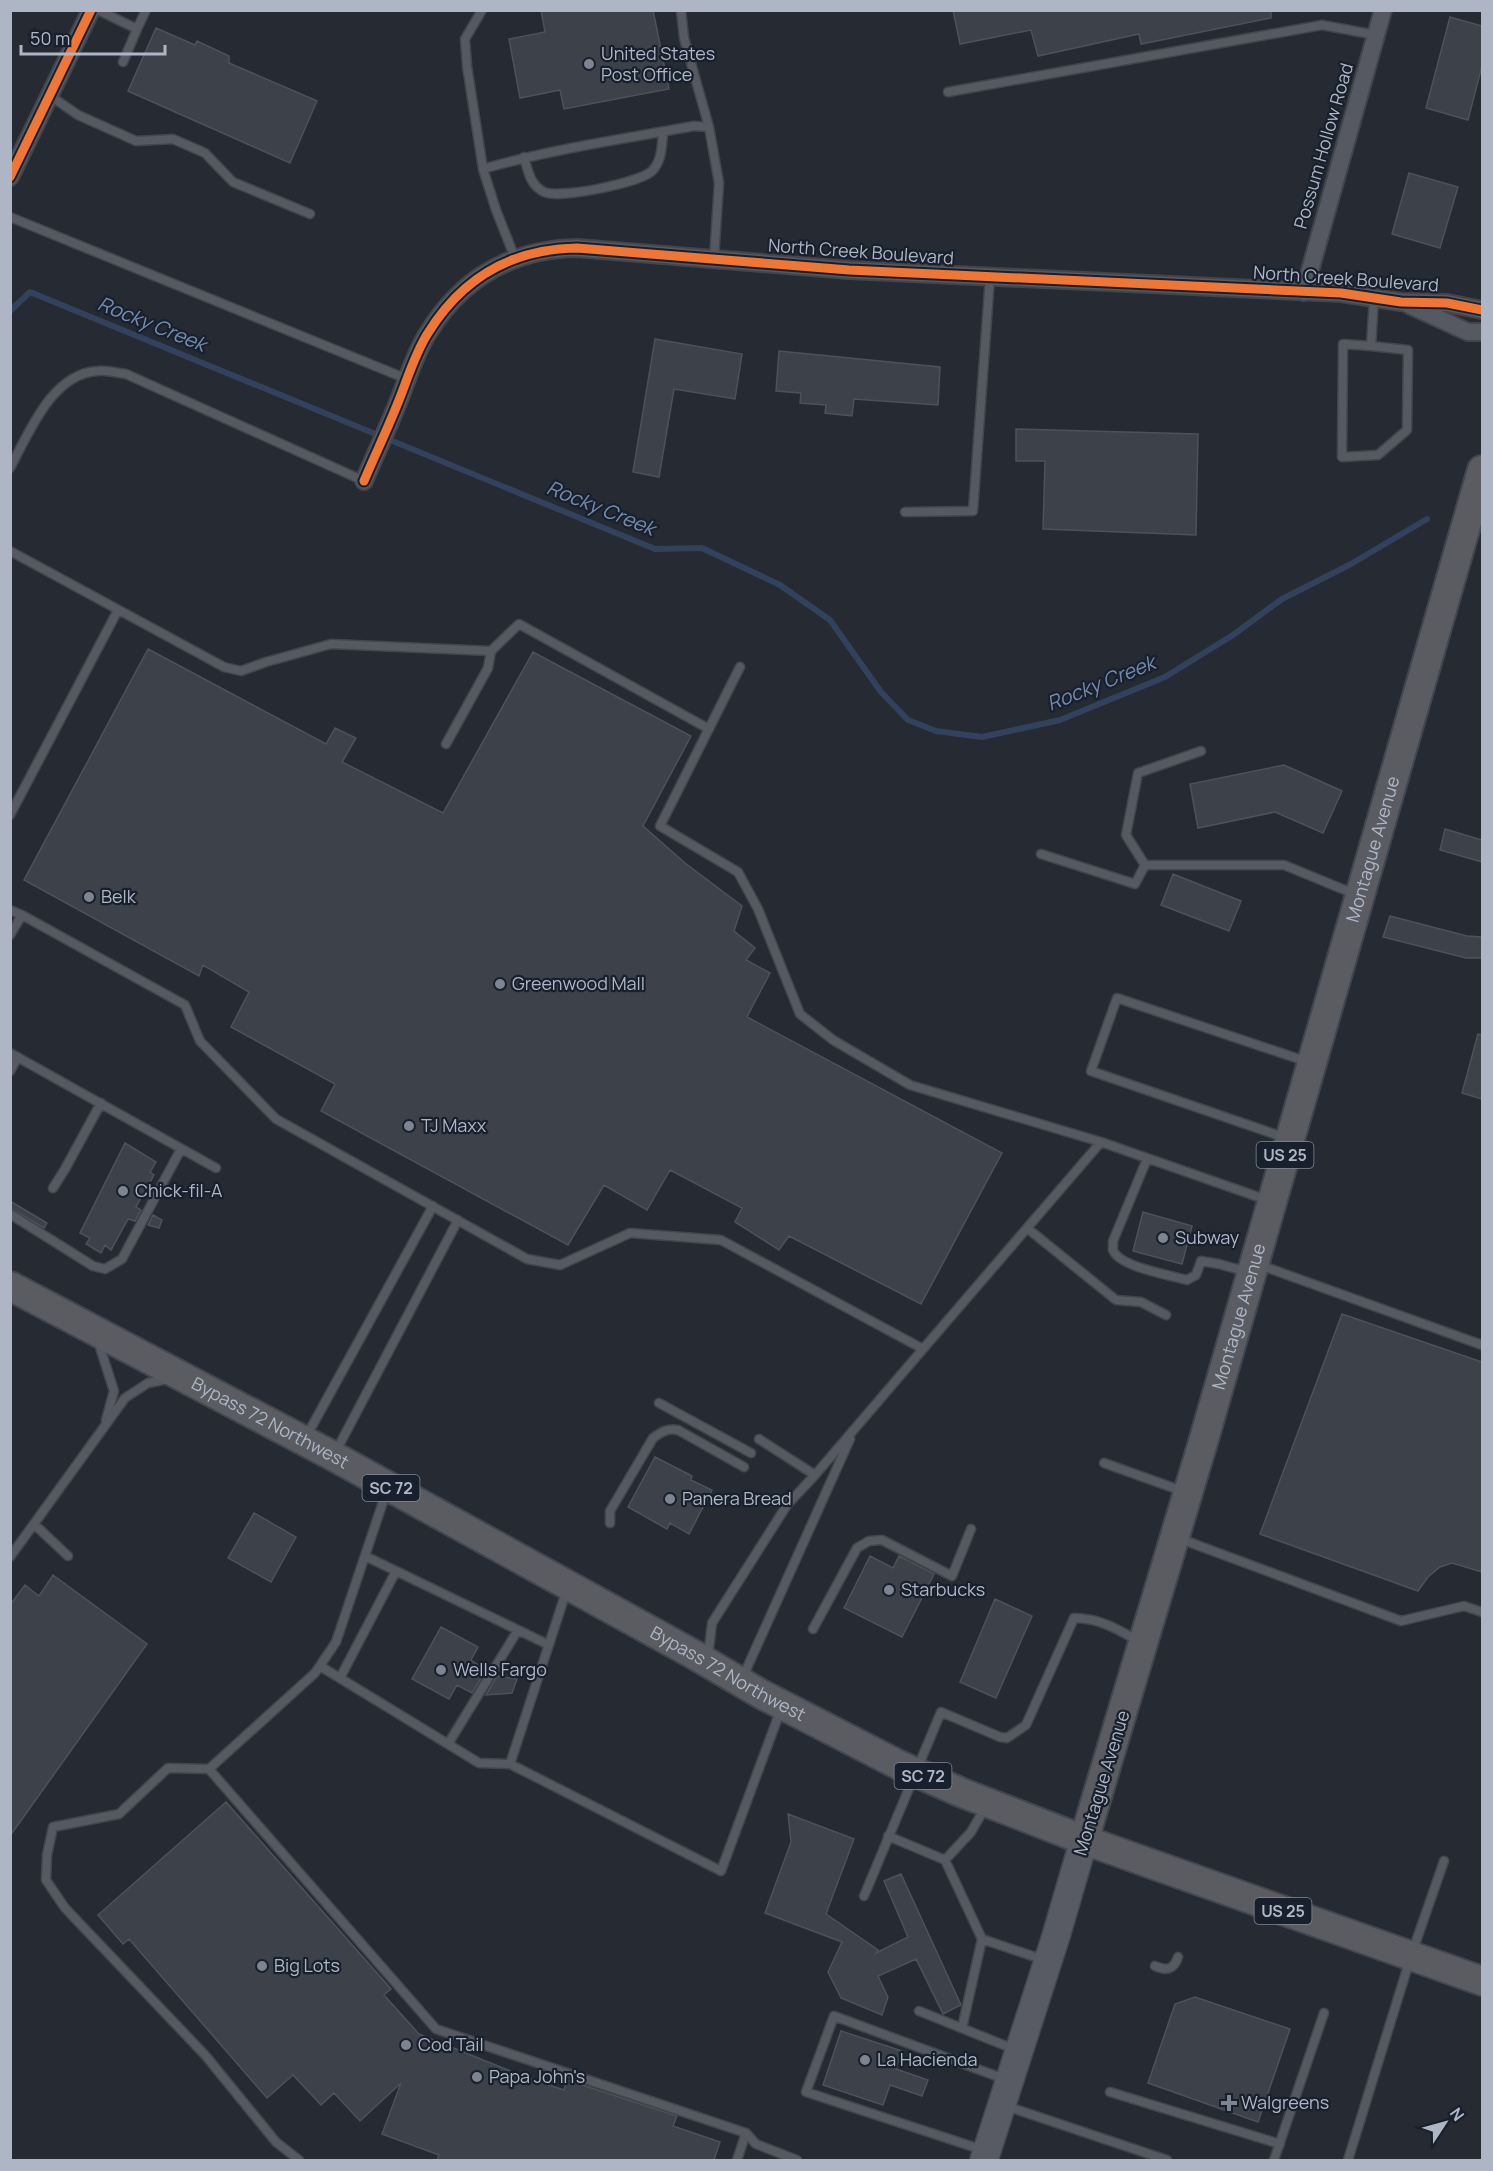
<svg xmlns="http://www.w3.org/2000/svg" width="1493" height="2171" font-family="Manrope,sans-serif">
	<style>
		.lines { fill: none; stroke-linecap: round; stroke-linejoin: round }
		.stream { stroke: #32425c; stroke-width: 6 }
		.building { fill: #3d4149; stroke: #4d525a; stroke-width: 1.5 }
		.service-casing { stroke: #42454b; stroke-width: 11 }
		.minor-casing { stroke: #42454b; stroke-width: 20 }
		.primary-casing { stroke: #43474f; stroke-width: 30 }
		.trunk-casing { stroke: #42464e; stroke-width: 32 }
		.service { stroke: #565961; stroke-width: 8 }
		.minor { stroke: #565961; stroke-width: 16 }
		.primary { stroke: #585b63; stroke-width: 27 }
		.trunk { stroke: #5a5c62; stroke-width: 28 }
		.cycleway-casing { stroke: #19202d; stroke-width: 13 }
		.cycleway { stroke: #f07635; stroke-width: 9 }
		.poi-dot { fill: #7e8592; stroke: #19202d; stroke-width: 2 }
		.labels { text-anchor: middle; stroke-width: 4.5; stroke-linejoin: round; paint-order: stroke }
		.shield { fill: #19202d; stroke: #818997; stroke-width: 1.5 }
		.shield-label { font-size: 16px; font-weight: bold; fill: #aeb6c5 }
		.poi-label { font-size: 18px; fill: #aeb6c5; stroke: #19202d; text-anchor: start }
		.street-label { font-size: 18px; fill: #aeb6c5; stroke: #19202d }
		.water-label { font-size: 20px; font-style: italic; fill: #758bae; stroke: #19202d }
	</style>
	<rect width="100%" height="100%" fill="#262a32"/>
	<g class="lines">
		<!-- stream -->
		<path class="stream" d="M10,311L30,292L655,549L702,548L780,585L830,620L881,692L908,720L936,731L982,737L1060,720L1165,677L1233,635L1282,599L1351,564L1427,519"/>
	</g>
	<!-- building -->
	<path class="building" d="M541,10H653L669,89L564,109L560,90L520,98L509,39L545,32Z
		M953,10H1271V18L1141,44L1139,34L1038,56L1031,30L960,44Z
		M1450,17L1482,26V66L1468,120L1426,108Z
		M156,28L195,45L197,41L229,56V63L317,101L290,163L128,91Z
		M1409,173L1458,187L1440,248L1392,234Z
		M655,339L742,354L735,399L674,389L659,477L633,472Z
		M779,351L940,367L938,405L854,399L852,416L825,413L826,405L800,403L801,393L776,391Z
		M1016,429L1198,434L1196,535L1043,529L1045,461H1016Z
		M148,649L326,744L335,728L356,738L342,762L443,813L533,652L691,736L643,826L685,863L742,906L734,931L755,948L746,960L770,973L747,1017L1002,1153L921,1304L789,1236L779,1250L735,1222L742,1208L670,1170L647,1210L604,1185L568,1245L321,1111L335,1084L231,1027L249,992L203,965L199,976L24,880Z
		M1284,765L1342,791L1323,833L1275,812L1198,828L1190,784Z
		M1445,829L1482,840V862L1440,850Z
		M1173,874L1241,901L1229,931L1161,905Z
		M1390,916L1467,936L1482,937V958H1466L1383,937Z
		M1478,1034L1482,1035V1099L1462,1093Z
		M125,1143L156,1162L150,1172L154,1175L136,1207L141,1210L135,1221L128,1219L111,1250L105,1245L101,1253L86,1244L90,1238L80,1233Z
		M10,1201L47,1223L44,1228L10,1208Z
		M1143,1212L1192,1226L1182,1264L1133,1251Z
		M153,1215L162,1220L159,1228L148,1225Z
		M1342,1314L1482,1362V1572L1452,1563L1440,1567L1428,1577L1418,1591L1260,1534Z
		M655,1457L692,1476L691,1480L712,1490L689,1534L670,1523L667,1529L628,1507Z
		M254,1513L296,1537L271,1582L228,1558Z
		M870,1556L893,1568L899,1556L934,1574L902,1637L844,1608Z
		M53,1575L147,1644L10,1836V1605L25,1585L39,1596Z
		M995,1599L1032,1616L996,1698L960,1682Z
		M441,1627L478,1647L471,1660L486,1670L472,1693L457,1685L449,1699L412,1679Z
		M497,1676L517,1679L512,1693L486,1695Z
		M226,1802L391,1989L384,1995L419,2034L525,2077L564,2090L567,2080L677,2116L673,2126L720,2142L714,2160H437L439,2155L382,2134L401,2083L360,2121L334,2093L321,2105L293,2075L267,2098L129,1939L123,1944L98,1915Z
		M788,1814L854,1839L826,1914L878,1950L876,1953L908,1937L884,1881L901,1874L961,2005L943,2014L916,1959L878,1976L888,1997L882,2015L841,1998L828,1972L842,1942L765,1913L791,1842Z
		M1195,1997L1290,2029L1258,2122L1148,2083L1175,2004Z
		M841,2031L902,2051L896,2069L928,2080L922,2096L890,2085L883,2105L823,2085Z"/>
	<g class="lines">
		<!-- service casing -->
		<g class="service-casing">
			<path id="service" d="M98,10L137,29L146,10
				M482,10L465,39L467,66L483,169L496,210L515,258
				M681,10L684,38L709,127
				M123,62L137,29
				M948,92L1322,25L1376,35
				M49,95L78,115L136,141L173,139L205,153L233,182L310,214
				M524,157C528,171 530,185 544,192C560,199 639,183 652,171C662,161 662,145 663,132
				M483,169C552,149 623,139 694,126L709,127L719,183L714,259
				M10,217L407,379
				M1371,346L1408,350L1407,430L1378,455L1342,457L1343,344L1371,346L1374,298
				M10,468C29,433 52,373 98,371C107,370 117,373 126,374L364,481
				M905,512L973,511L990,277
				M10,551L224,667L241,671L266,662L331,644L491,651L519,624L709,729
				M740,667L660,826L738,872L758,909L800,1014L833,1040L910,1085L1101,1142
				M446,744L488,668L491,651
				M10,815L118,610
				M1041,854L1135,884L1145,865H1284L1357,895
				M1145,865L1126,835L1138,773L1201,751
				M10,910L22,915L10,935
				M22,915L185,1005L200,1041L276,1119L527,1259L560,1265L630,1233L721,1240L923,1349L815,1475L787,1505L712,1623L708,1657
				M10,1053L216,1168
				M10,1071L18,1057
				M1286,1138L1091,1071L1117,998L1308,1062
				M1147,1159L1113,1241C1113,1242 1113,1249 1113,1250C1119,1267 1170,1275 1187,1280L1196,1275L1201,1261L1219,1264L1248,1272
				M53,1188L65,1169L101,1103
				M10,1214L93,1266L105,1269L122,1259L181,1149
				M1027,1228L1116,1300L1141,1302L1166,1315
				M1257,1264L1482,1345
				M98,1341L114,1391L106,1420
				M923,1349L1101,1142L1267,1200
				M659,1403L751,1453
				M306,1437L433,1206
				M759,1439L815,1475
				M335,1453L458,1220
				M1104,1463L1185,1492
				M387,1490L336,1642L315,1673L209,1769L436,2029L746,2133L756,2144L797,2160
				M610,1523V1511L613,1506L653,1438C661,1432 668,1428 678,1430L744,1467
				M34,1524L68,1556
				M1178,1538L1401,1621L1464,1606L1482,1612
				M365,1556L549,1645
				M10,1557L125,1398L148,1383L168,1379
				M567,1589L510,1764L721,1871L781,1709
				M813,1629L857,1548L869,1541L882,1540L952,1576L971,1529
				M320,1666L479,1763L510,1764
				M340,1678L396,1571
				M742,1679L850,1439
				M448,1744L518,1630
				M209,1769L168,1768L119,1814L53,1827L47,1855L46,1880L65,1908L205,2055L276,2142L299,2160
				M986,1806L971,1832L945,1860L982,1939L1044,1960
				M888,1836L945,1860
				M864,1896L941,1712L1000,1737L1007,1738L1026,1725L1074,1618C1100,1618 1119,1630 1140,1642
				M1155,1966C1166,1971 1174,1970 1178,1957
				M919,2011L1016,2050
				M962,2028L982,1939
				M1110,2092L1280,2144
				M1006,2106L1167,2160
				M983,2150L806,2092L834,2016L1007,2080
				M737,2160L746,2133
				M1274,2160L1324,2013
				M1348,2160L1411,1956L1444,1861"/>
		</g>
		<!-- minor casing -->
		<g class="minor-casing">
			<path id="minor" d="M10,177L91,10
				M1304,292L1383,10
				M1407,304L1468,332H1482
				M364,481C375,455 387,430 397,405C407,381 414,355 428,333C462,278 512,249 577,248L849,270L1341,293L1401,302L1447,303L1482,310"/>
		</g>
		<!-- primary casing -->
		<g class="primary-casing">
			<path id="primary" d="M984,2160L1056,1936L1084,1840"/>
		</g>
		<!-- trunk casing -->
		<g class="trunk-casing">
			<g id="trunk">
				<path id="s1" d="M10,1286L333,1456L693,1654L761,1694L899,1765L960,1792L1084,1840L1482,1981"/>
				<path id="s2" d="M1084,1840L1204,1439L1482,470"/>
			</g>
		</g>
		<!-- service -->
		<use href="#service" class="service"/>
		<!-- minor -->
		<use href="#minor" class="minor"/>
		<!-- primary -->
		<use href="#primary" class="primary"/>
		<!-- trunk -->
		<use href="#trunk" class="trunk"/>
		<!-- cycleway casing -->
		<g class="cycleway-casing">
			<path id="cycleway" d="M10,177L91,10
				M364,481C375,455 387,430 397,405C407,381 414,355 428,333C462,278 512,249 577,248L849,270L1341,293L1401,302L1447,303L1482,310"/>
		</g>
		<!-- cycleway -->
		<use href="#cycleway" class="cycleway"/>
	</g>
	<!-- markers -->
	<g class="poi-dot">
		<circle cx="589" cy="64" r="6"/>
		<circle cx="89" cy="897" r="6"/>
		<circle cx="500" cy="984" r="6"/>
		<circle cx="409" cy="1126" r="6"/>
		<circle cx="123" cy="1191" r="6"/>
		<circle cx="1163" cy="1238" r="6"/>
		<circle cx="670" cy="1499" r="6"/>
		<circle cx="889" cy="1590" r="6"/>
		<circle cx="441" cy="1670" r="6"/>
		<circle cx="262" cy="1966" r="6"/>
		<circle cx="406" cy="2045" r="6"/>
		<circle cx="865" cy="2060" r="6"/>
		<circle cx="477" cy="2077" r="6"/>
		<path d="M1226 2094h6v6h6v6h-6v6h-6v-6h-6v-6h6z"/>
	</g>
	<g class="labels">
		<!-- shield labels -->
		<g class="shield">
			<rect x="1256.5" y="1142" width="57" height="26" rx="4.5"/>
			<rect x="362.5" y="1475" width="57" height="26" rx="4.5"/>
			<rect x="894.5" y="1763" width="57" height="26" rx="4.5"/>
			<rect x="1254.5" y="1898" width="57" height="26" rx="4.5"/>
		</g>
		<g class="shield-label">
			<text x="1285" y="1161">US 25</text>
			<text x="391" y="1494">SC 72</text>
			<text x="923" y="1782">SC 72</text>
			<text x="1283" y="1917">US 25</text>
		</g>
		<!-- poi labels -->
		<g class="poi-label">
			<text x="601" y="60">United States<tspan x="601" dy="21">Post Office</tspan></text>
			<text x="101" y="903">Belk</text>
			<text x="512" y="990">Greenwood Mall</text>
			<text x="421" y="1132">TJ Maxx</text>
			<text x="135" y="1197">Chick-fil-A</text>
			<text x="1175" y="1244">Subway</text>
			<text x="682" y="1505">Panera Bread</text>
			<text x="901" y="1596">Starbucks</text>
			<text x="453" y="1676">Wells Fargo</text>
			<text x="274" y="1972">Big Lots</text>
			<text x="418" y="2051">Cod Tail</text>
			<text x="877" y="2066">La Hacienda</text>
			<text x="489" y="2083">Papa John's</text>
			<text x="1241" y="2109">Walgreens</text>
		</g>
		<!-- street labels -->
		<g class="street-label">
			<text transform="translate(1324 146) rotate(-74)" y="6">Possum Hollow Road</text>
			<text transform="translate(861 252) rotate(4)" y="6">North Creek Boulevard</text>
			<text transform="translate(1346 279) rotate(4)" y="6">North Creek Boulevard</text>
			<text dy="6" stroke="none"><textPath href="#s2" startOffset="1032">Montague Avenue</textPath></text>
			<text dy="6" stroke="none"><textPath href="#s2" startOffset="546">Montague Avenue</textPath></text>
			<text dy="6" stroke="none"><textPath href="#s1" startOffset="294">Bypass 72 Northwest</textPath></text>
			<text dy="6" stroke="none"><textPath href="#s1" startOffset="816">Bypass 72 Northwest</textPath></text>
			<text transform="translate(1102 1783) rotate(-73)" y="6">Montague Avenue</text>
		</g>
		<!-- water labels -->
		<g class="water-label">
			<text transform="translate(152 324) rotate(22)" y="7">Rocky Creek</text>
			<text transform="translate(601 508) rotate(22)" y="7">Rocky Creek</text>
			<text transform="translate(1101 683) rotate(-22)" y="7">Rocky Creek</text>
		</g>
	</g>
	<!-- border -->
	<rect width="1493" height="2171" fill="none" stroke="#aeb6c5" stroke-width="24"/>
	<!-- north arrow -->
	<g transform="translate(1445 2123) rotate(54)" stroke="#19202d" stroke-width="4.5" paint-order="stroke">
	<path d="M0-4.5L10 22L0 15L-10 22Z" fill="#aeb6c5"/>
	<text y="-9" font-size="16" font-weight="bold" text-anchor="middle" fill="#aeb6c5">N</text>
	</g>
	<!-- scale -->
	<path d="M21 45v9h144v-9" fill="none" stroke="#aeb6c5" stroke-width="3"/>
	<text x="30" y="45" font-size="18" fill="#aeb6c5" stroke="#19202d" stroke-width="4.5" paint-order="stroke">50 m</text>
</svg>
